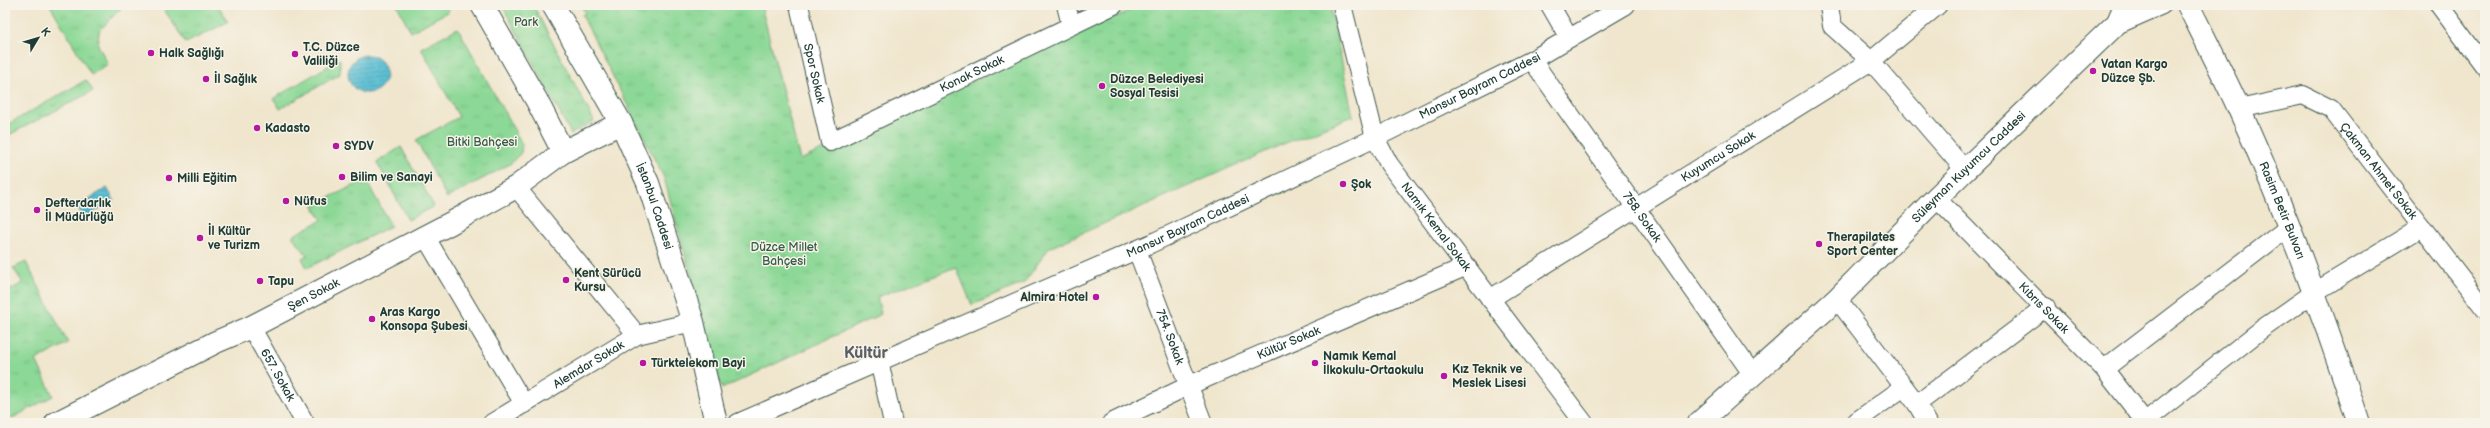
<svg xmlns="http://www.w3.org/2000/svg" width="2490" height="428" font-family="'Balsamiq Sans',sans-serif">
	<style>
		.park { fill: url(#park-tufts); stroke: #568a65 }
		.water { fill: url(#water-rules); stroke: #3a7d84 }
		.lines { fill: none; stroke-linecap: round; stroke-linejoin: round }
		.minor-casing { stroke: #3e564b; stroke-width: 20 }
		.major-casing { stroke: #3e564b; stroke-width: 24 }
		.minor { stroke: #fff; stroke-width: 18 }
		.major { stroke: #fff; stroke-width: 22 }
		.poi-dot { fill: #b5179e; stroke: #f7f3e8; stroke-width: 1.5 }
		.labels { text-anchor: middle; stroke-width: 3; stroke-linejoin: round; paint-order: stroke }
		.park-label { font-size: 12px; fill: #355c48; stroke: #f7f3e8 }
		.poi-label { font-size: 12px; font-weight: bold; fill: #1f3d34; stroke: #f7f3e8; text-anchor: start }
		.street-label { font-size: 12px; fill: #1f3d34; stroke: #f7f3e8 }
		.district-label { font-size: 16px; font-weight: bold; fill: #585f67; stroke: #f7f3e8 }
	</style>
	<defs>
		<pattern id="park-tufts" width="24" height="20" patternUnits="userSpaceOnUse"><rect width="24" height="20" fill="#8cd896"/><path d="M3 7l-1-3M5 7V3M7 7l1-3M15 17l-1-3M17 17v-4M19 17l1-3" fill="none" stroke="#78ba82"/></pattern>
		<pattern id="water-rules" width="6" height="5" patternUnits="userSpaceOnUse"><rect width="6" height="5" fill="#55bdd3"/><path d="M0 2.5h6" fill="none" stroke="#469bac"/></pattern>
	</defs>
	<rect width="100%" height="100%" fill="#f7f3e8"/>
	<filter id="ink" filterUnits="userSpaceOnUse"><feTurbulence type="fractalNoise" baseFrequency=".025" numOctaves="2"/><feDisplacementMap in="SourceGraphic" scale="8" xChannelSelector="R" yChannelSelector="G"/><feConvolveMatrix kernelMatrix="1 2 1 2 8 2 1 2 1" color-interpolation-filters="sRGB"/></filter>
	<filter id="wash" filterUnits="userSpaceOnUse"><feTurbulence type="fractalNoise" baseFrequency=".012" numOctaves="4" result="noise"/><feDisplacementMap in="SourceGraphic" scale="16" xChannelSelector="R" yChannelSelector="G"/><feGaussianBlur stdDeviation="0.9" result="paint"/><feColorMatrix in="noise" values="0 0 0 0 0 0 0 0 0 0 0 0 0 0 0 0 0 1.4 0 .05"/><feComposite in="paint" operator="in"/></filter>
	<g filter="url(#wash)">
		<rect width="100%" height="100%" fill="#f0e6cd"/>
		<!-- park -->
		<path class="park" d="M50,5H124L99,31L98,45L108,64L91,75Z
			M161,5H218L228,22L186,43Z
			M397,5H446L449,11L411,32Z
			M502,5H533L594,121L571,134Z
			M581,5H761L800,160L1141,5H1330L1353,116L1283,144L1049,248L1024,283L972,305L956,267L877,297L881,314L722,389L664,178L582,15L585,13Z
			M458,28L522,144L521,153L510,164L447,198L416,140L459,117L421,48Z
			M340,59V74L280,109L274,98Z
			M86,80L93,91L5,137V126Z
			M401,147L434,206L408,220L377,162Z
			M366,180L391,226L307,268L302,258L307,255L292,236L322,220L313,205Z
			M26,262L68,343L36,360L53,396L5,422V293L23,283L13,268Z"/>
		<!-- water -->
		<path class="water" d="M348 74a19 19 0 1 1 38 0a19 19 0 1 1-38 0Z
			M107,188L114,200L84,218L77,206Z"/>
	</g>
	<g filter="url(#ink)">
		<g class="lines">
			<!-- minor casing -->
			<g class="minor-casing">
				<g id="minor">
					<path id="s1" d="M799,5L830,142L1114,5"/>
					<path d="M1066,5L1071,25"/>
					<path id="s2" d="M1342,5L1375,138L1389,164L1584,423"/>
					<path d="M1550,5L1569,38"/>
					<path d="M1829,5L1832,26L1871,61L1965,170"/>
					<path d="M2439,5L2485,67"/>
					<path d="M2114,26L2162,5"/>
					<path d="M2114,26L2123,5"/>
					<path id="s3" d="M1532,60L1753,375"/>
					<path id="s4" d="M2239,109L2303,95L2331,109L2485,309"/>
					<path d="M516,187L637,335"/>
					<path id="s5" d="M1936,198L2104,369L2146,423"/>
					<path d="M425,236L524,404"/>
					<path id="s6" d="M1137,250L1203,423"/>
					<path id="s7" d="M1490,299L1871,61L1938,5"/>
					<path d="M1837,299L1917,404L1928,423"/>
					<path id="s8" d="M251,327L305,423"/>
					<path d="M879,361L893,423"/>
					<path d="M2104,369L2289,227"/>
					<path d="M1917,404L2046,307"/>
					<path id="s9" d="M492,423L637,335L693,322"/>
					<path id="s10" d="M738,423L1150,244L1375,138L1532,60L1626,5"/>
					<path id="s11" d="M1111,423L1190,385L1467,266"/>
					<path d="M1854,423L1904,387"/>
					<path d="M2143,423L2262,329L2315,292L2422,227"/>
				</g>
			</g>
			<!-- major casing -->
			<g class="major-casing">
				<g id="major">
					<path d="M482,5L537,101L563,152"/>
					<path id="s12" d="M553,5L621,123L648,183L693,322L716,423"/>
					<path id="s13" d="M2188,5C2205,39 2223,74 2239,109C2286,211 2324,316 2359,423"/>
					<path id="s14" d="M56,423L216,342L251,327L451,223L516,187L563,152L621,123"/>
					<path id="s15" d="M1699,423L1837,299L1936,198L2114,26"/>
				</g>
			</g>
			<!-- minor -->
			<use href="#minor" class="minor"/>
			<!-- major -->
			<use href="#major" class="major"/>
		</g>
	</g>
	<!-- markers -->
	<g class="poi-dot">
		<circle cx="151" cy="53" r="4"/>
		<circle cx="295" cy="54" r="4"/>
		<circle cx="2093" cy="71" r="4"/>
		<circle cx="206" cy="79" r="4"/>
		<circle cx="1102" cy="86" r="4"/>
		<circle cx="257" cy="128" r="4"/>
		<circle cx="336" cy="146" r="4"/>
		<circle cx="342" cy="177" r="4"/>
		<circle cx="169" cy="178" r="4"/>
		<circle cx="1343" cy="184" r="4"/>
		<circle cx="286" cy="201" r="4"/>
		<circle cx="37" cy="210" r="4"/>
		<circle cx="200" cy="238" r="4"/>
		<circle cx="1819" cy="244" r="4"/>
		<circle cx="566" cy="280" r="4"/>
		<circle cx="260" cy="281" r="4"/>
		<circle cx="1096" cy="297" r="4"/>
		<circle cx="372" cy="319" r="4"/>
		<circle cx="643" cy="363" r="4"/>
		<circle cx="1315" cy="363" r="4"/>
		<circle cx="1444" cy="376" r="4"/>
	</g>
	<g class="labels">
		<!-- park labels -->
		<g class="park-label">
			<text x="526" y="26">Park</text>
			<text x="482" y="146">Bitki Bahçesi</text>
			<text x="784" y="251">Düzce Millet<tspan x="784" dy="14">Bahçesi</tspan></text>
		</g>
		<!-- poi labels -->
		<g class="poi-label">
			<text x="303" y="51">T.C. Düzce<tspan x="303" dy="14">Valiliği</tspan></text>
			<text x="159" y="57">Halk Sağlığı</text>
			<text x="2101" y="68">Vatan Kargo<tspan x="2101" dy="14">Düzce Şb.</tspan></text>
			<text x="214" y="83">İl Sağlık</text>
			<text x="1110" y="83">Düzce Belediyesi<tspan x="1110" dy="14">Sosyal Tesisi</tspan></text>
			<text x="265" y="132">Kadasto</text>
			<text x="344" y="150">SYDV</text>
			<text x="350" y="181">Bilim ve Sanayi</text>
			<text x="177" y="182">Milli Eğitim</text>
			<text x="1351" y="188">Şok</text>
			<text x="294" y="205">Nüfus</text>
			<text x="45" y="207">Defterdarlık<tspan x="45" dy="14">İl Müdürlüğü</tspan></text>
			<text x="208" y="235">İl Kültür<tspan x="208" dy="14">ve Turizm</tspan></text>
			<text x="1827" y="241">Therapilates<tspan x="1827" dy="14">Sport Center</tspan></text>
			<text x="574" y="277">Kent Sürücü<tspan x="574" dy="14">Kursu</tspan></text>
			<text x="268" y="285">Tapu</text>
			<text x="1088" y="301" text-anchor="end">Almira Hotel</text>
			<text x="380" y="316">Aras Kargo<tspan x="380" dy="14">Konsopa Şubesi</tspan></text>
			<text x="1323" y="360">Namık Kemal<tspan x="1323" dy="14">İlkokulu-Ortaokulu</tspan></text>
			<text x="651" y="367">Türktelekom Bayi</text>
			<text x="1452" y="373">Kız Teknik ve<tspan x="1452" dy="14">Meslek Lisesi</tspan></text>
		</g>
		<!-- street labels -->
		<g class="street-label">
			<text dy="4" stroke="none"><textPath href="#s1" startOffset="70">Spor Sokak</textPath></text>
			<text dy="4" stroke="none"><textPath href="#s1" startOffset="298">Konak Sokak</textPath></text>
			<text dy="4" stroke="none"><textPath href="#s10" startOffset="815">Mansur Bayram Caddesi</textPath></text>
			<text dy="4" stroke="none"><textPath href="#s7" startOffset="269">Kuyumcu Sokak</textPath></text>
			<text dy="4" stroke="none"><textPath href="#s15" startOffset="372">Süleyman Kuyumcu Caddesi</textPath></text>
			<text dy="4" stroke="none"><textPath href="#s4" startOffset="175">Çakman Ahmet Sokak</textPath></text>
			<text dy="4" stroke="none"><textPath href="#s12" startOffset="226">İstanbul Caddesi</textPath></text>
			<text dy="4" stroke="none"><textPath href="#s13" startOffset="226">Rasim Betir Bulvarı</textPath></text>
			<text dy="4" stroke="none"><textPath href="#s3" startOffset="192">758. Sokak</textPath></text>
			<text dy="4" stroke="none"><textPath href="#s10" startOffset="491">Mansur Bayram Caddesi</textPath></text>
			<text dy="4" stroke="none"><textPath href="#s2" startOffset="245">Namık Kemal Sokak</textPath></text>
			<text dy="4" stroke="none"><textPath href="#s14" startOffset="288">Şen Sokak</textPath></text>
			<text dy="4" stroke="none"><textPath href="#s5" startOffset="154">Kıbrıs Sokak</textPath></text>
			<text dy="4" stroke="none"><textPath href="#s6" startOffset="93">754. Sokak</textPath></text>
			<text dy="4" stroke="none"><textPath href="#s11" startOffset="195">Kültür Sokak</textPath></text>
			<text dy="4" stroke="none"><textPath href="#s9" startOffset="113">Alemdar Sokak</textPath></text>
			<text dy="4" stroke="none"><textPath href="#s8" startOffset="55">657. Sokak</textPath></text>
		</g>
		<!-- district labels -->
		<g class="district-label">
			<text x="866" y="358">Kültür</text>
		</g>
	</g>
	<!-- margin -->
	<rect width="2490" height="428" fill="none" stroke="#f7f3e8" stroke-width="20"/>
	<!-- north arrow -->
	<g transform="translate(38 38) rotate(52)" stroke="#f7f3e8" stroke-width="3" paint-order="stroke">
	<path d="M0-3L7 15L0 10L-7 15Z" fill="#1f3d34"/>
	<text y="-6" font-size="11" font-weight="bold" text-anchor="middle" fill="#1f3d34">K</text>
	</g>
</svg>
